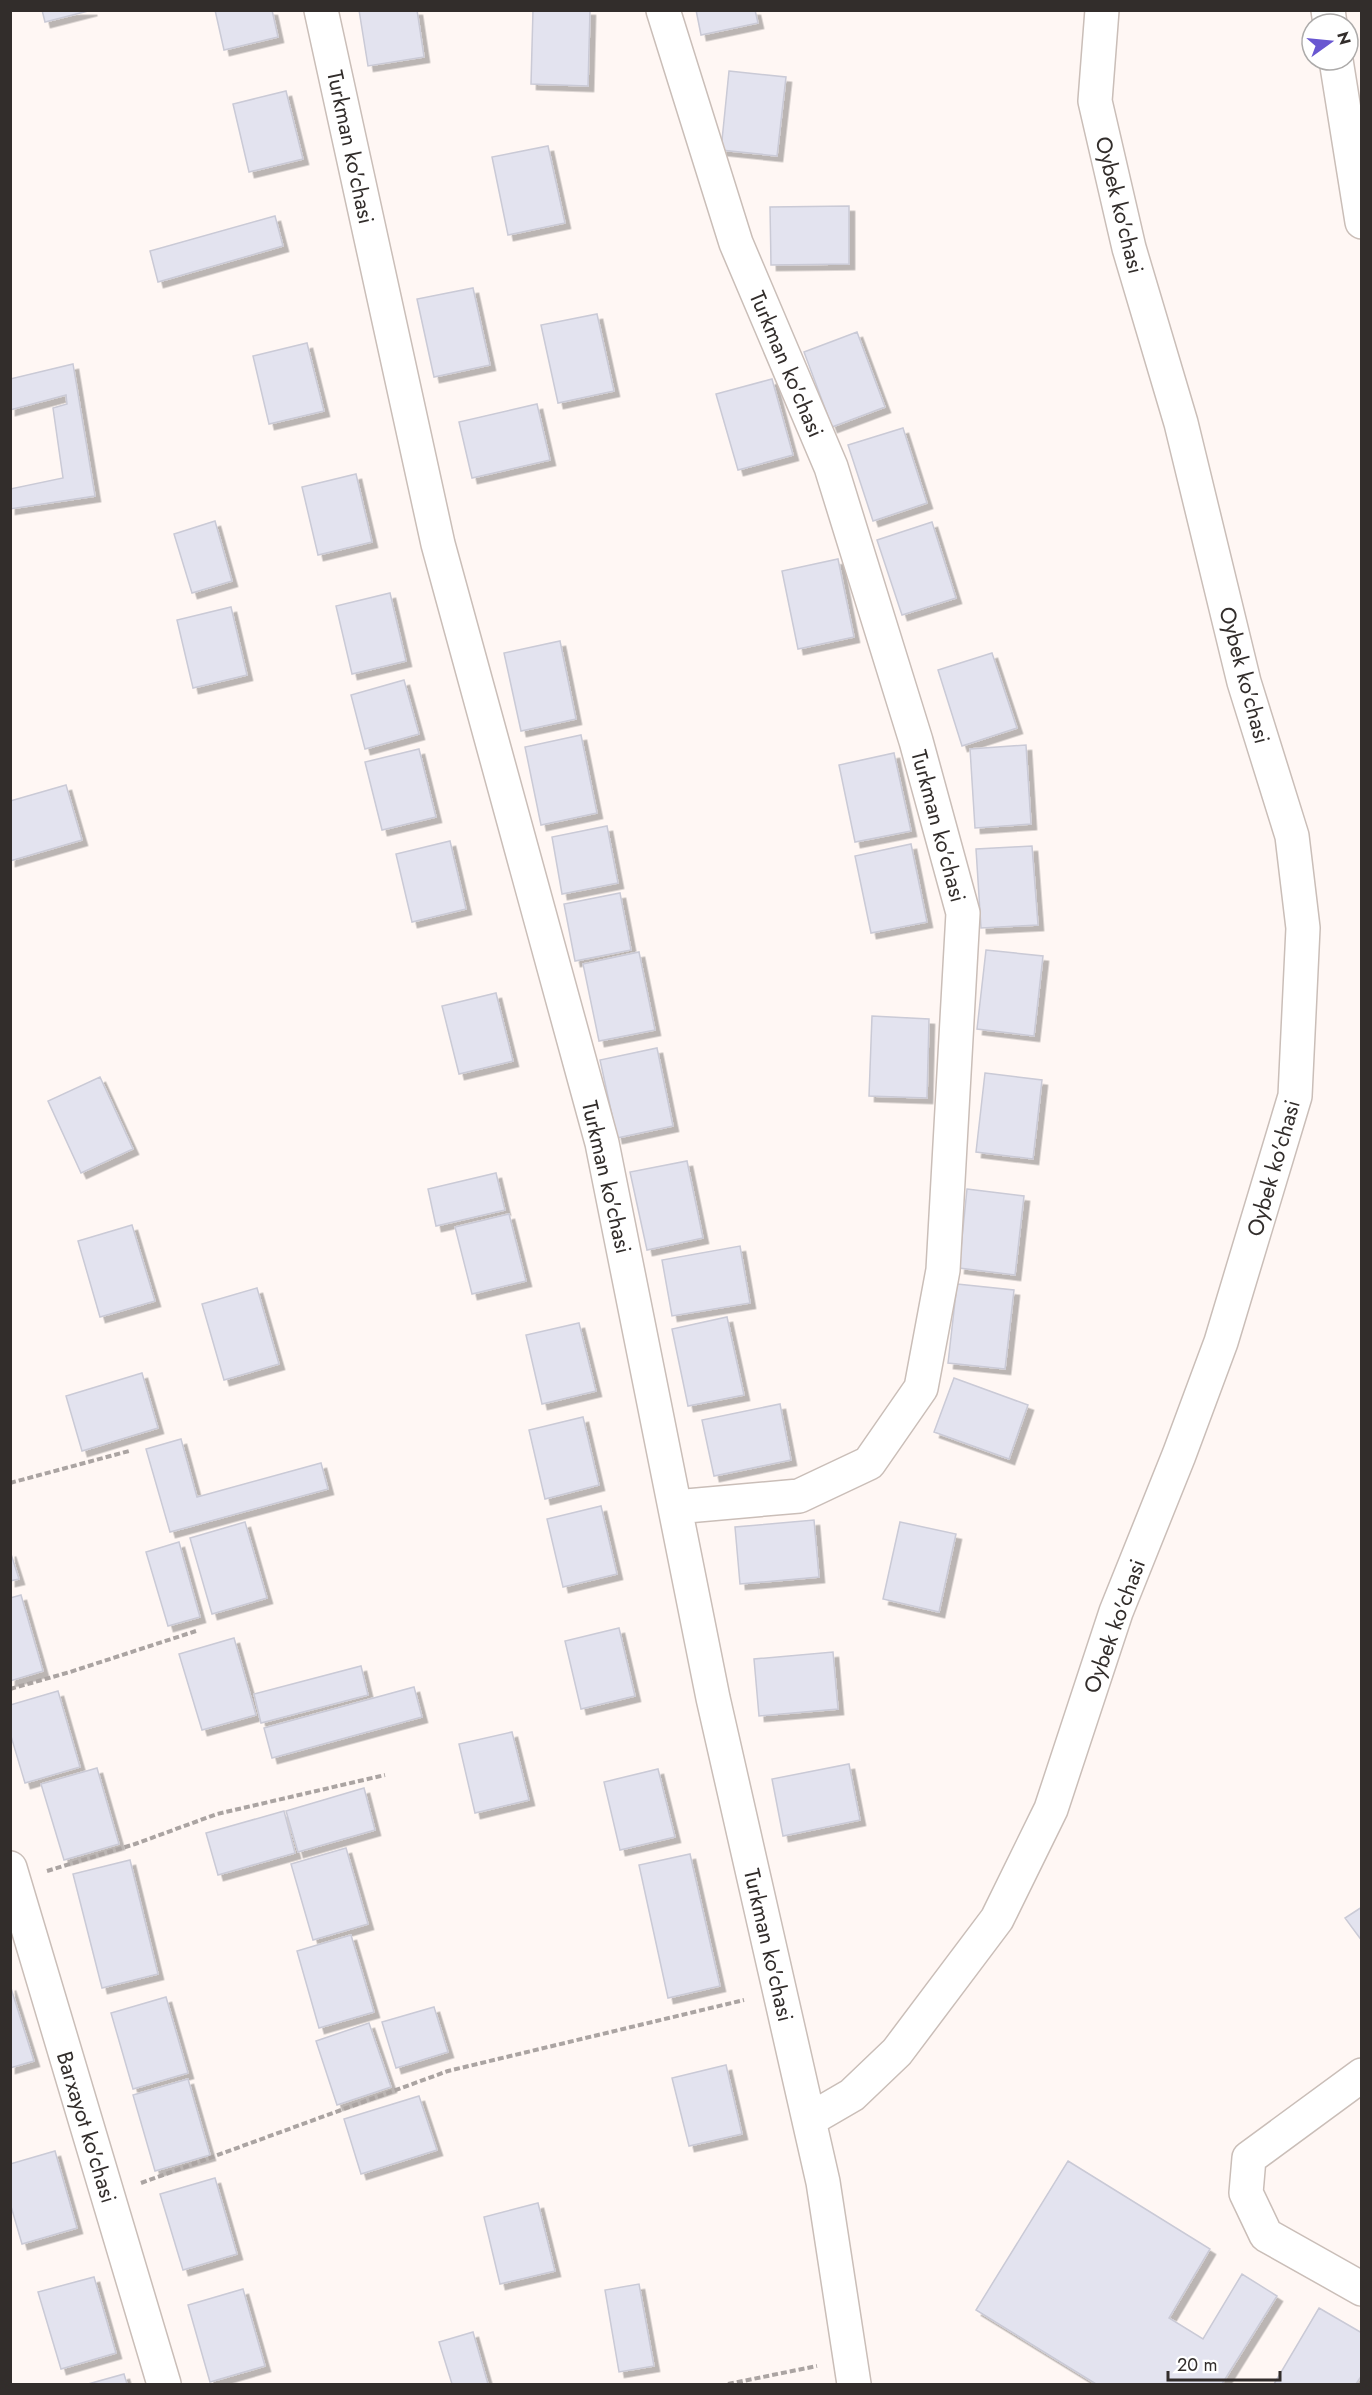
<svg xmlns="http://www.w3.org/2000/svg" width="1372" height="2395" font-family="Jost,sans-serif">
	<style>
		.building { fill: #e3e3ef; stroke: #cacad6; stroke-width: 1.5; filter: url(#shadow) }
		.lines { fill: none; stroke-linecap: round; stroke-linejoin: round }
		.street-casing { stroke: #cabeb8; stroke-width: 36 }
		.path { stroke: #aba4a2; stroke-width: 4; stroke-dasharray: 6 3; stroke-linecap: butt }
		.street { stroke: #fff; stroke-width: 33 }
		.labels { text-anchor: middle; stroke-width: 4.5; stroke-linejoin: round; paint-order: stroke }
		.street-label { font-size: 22px; fill: #322d2b; stroke: #fff }
	</style>
	<defs>
		<filter id="shadow"><feDropShadow dx="5.5" dy="5.5" stdDeviation="0" flood-color="#0004"/></filter>
	</defs>
	<rect width="100%" height="100%" fill="#fff7f4"/>
	<!-- building -->
	<path class="building" d="M42,10H92L45,22Z
		M215,10H272L278,37L224,50Z
		M359,10H417L424,57L368,66Z
		M533,10H590L588,86L531,84Z
		M696,10H755L758,23L701,35Z
		M729,71L786,77L777,156L721,150Z
		M286,91L303,159L249,172L233,104Z
		M548,146L565,223L508,235L492,157Z
		M849,206V264L771,265L770,207Z
		M275,216L283,246L158,282L150,251Z
		M473,288L490,365L434,377L417,299Z
		M597,314L614,391L558,403L541,325Z
		M857,332L885,407L832,427L804,352Z
		M307,343L324,411L269,424L253,356Z
		M73,364L95,496L10,509V489L63,478L53,408L67,404L66,395L10,410V379Z
		M772,379L793,455L738,470L716,394Z
		M537,404L550,460L472,478L459,422Z
		M903,428L927,503L873,521L848,445Z
		M356,474L372,542L318,555L302,487Z
		M215,521L232,581L192,593L174,534Z
		M932,522L956,598L902,615L877,540Z
		M838,559L854,637L798,649L782,571Z
		M390,593L406,661L352,674L336,606Z
		M231,607L247,675L193,688L177,620Z
		M560,641L576,719L521,731L504,653Z
		M992,653L1017,728L962,746L938,670Z
		M404,680L419,734L365,749L351,695Z
		M581,735L597,813L541,825L525,747Z
		M1026,745L1031,824L975,828L970,749Z
		M419,749L436,817L382,830L365,762Z
		M894,753L911,831L855,842L839,765Z
		M66,785L82,840L10,861V801Z
		M607,826L618,883L562,894L552,837Z
		M450,841L466,909L412,922L396,854Z
		M911,844L927,922L871,933L855,856Z
		M1032,846L1038,925L981,928L976,849Z
		M620,893L631,950L575,961L564,904Z
		M986,950L1043,956L1034,1036L977,1029Z
		M639,952L655,1030L599,1041L583,964Z
		M496,993L513,1061L459,1074L442,1006Z
		M872,1016L929,1019L927,1098L869,1096Z
		M657,1048L673,1126L617,1138L600,1060Z
		M985,1073L1042,1080L1033,1159L976,1152Z
		M100,1077L133,1149L81,1173L48,1101Z
		M687,1161L703,1238L647,1250L630,1172Z
		M496,1173L505,1210L436,1226L428,1189Z
		M967,1189L1024,1196L1015,1275L959,1268Z
		M509,1214L526,1281L472,1294L455,1227Z
		M132,1225L155,1301L100,1317L78,1241Z
		M740,1246L750,1303L672,1316L662,1260Z
		M957,1284L1014,1290L1005,1369L948,1363Z
		M257,1288L279,1364L224,1380L202,1304Z
		M727,1317L744,1395L688,1406L672,1329Z
		M579,1323L596,1391L542,1404L526,1335Z
		M142,1373L158,1428L82,1451L66,1396Z
		M954,1378L1028,1405L1009,1459L934,1432Z
		M780,1404L791,1460L714,1476L702,1420Z
		M583,1417L599,1485L545,1499L529,1430Z
		M181,1439L197,1497L321,1463L328,1489L170,1532L146,1449Z
		M601,1506L617,1574L563,1587L547,1519Z
		M814,1520L819,1577L740,1584L735,1527Z
		M245,1522L267,1598L212,1614L190,1538Z
		M900,1522L956,1534L939,1612L883,1599Z
		M179,1542L200,1617L168,1626L146,1552Z
		M10,1551L19,1579L10,1581Z
		M21,1595L43,1671L10,1681V1598Z
		M619,1628L635,1696L581,1709L565,1641Z
		M234,1638L256,1715L202,1730L179,1654Z
		M833,1652L838,1709L759,1716L754,1659Z
		M361,1666L368,1695L261,1723L254,1694Z
		M414,1687L422,1717L272,1758L264,1728Z
		M58,1691L80,1767L25,1783L10,1733V1705Z
		M512,1732L529,1800L475,1813L459,1744Z
		M849,1764L860,1820L783,1836L772,1779Z
		M97,1768L119,1844L64,1860L41,1784Z
		M658,1769L675,1837L620,1850L604,1782Z
		M364,1788L375,1830L298,1852L286,1811Z
		M284,1811L295,1853L218,1875L206,1833Z
		M346,1848L368,1924L313,1940L291,1864Z
		M690,1854L720,1986L668,1998L639,1865Z
		M130,1860L158,1974L102,1988L73,1874Z
		M1362,1907V1941L1345,1918Z
		M351,1935L374,2012L319,2028L297,1951Z
		M10,1985L34,2061L10,2068Z
		M166,1997L188,2073L133,2089L111,2013Z
		M434,2007L448,2052L396,2068L382,2022Z
		M369,2023L391,2087L337,2105L316,2041Z
		M726,2065L742,2134L689,2146L672,2078Z
		M188,2079L210,2155L155,2171L133,2095Z
		M419,2096L437,2150L361,2174L344,2119Z
		M55,2151L77,2228L22,2244L10,2203V2164Z
		M1068,2161L1210,2249L1169,2318L1203,2339L1242,2274L1277,2296L1222,2384H1096L976,2310Z
		M215,2178L237,2254L183,2270L160,2194Z
		M538,2203L555,2271L500,2284L484,2217Z
		M94,2277L116,2353L61,2369L38,2292Z
		M639,2284L654,2366L619,2372L605,2290Z
		M243,2289L265,2366L210,2382L188,2305Z
		M1319,2308L1362,2333V2375L1356,2384H1274Z
		M473,2332L488,2384H452L439,2342Z
		M124,2374L127,2384H88Z"/>
	<g class="lines">
		<!-- street casing -->
		<g class="street-casing">
			<path id="street" d="M321,10L438,544L602,1143L713,1698L823,2182L854,2384
				M663,10L736,243L831,467L916,741L963,913L943,1270L921,1388L869,1463L799,1496L675,1507
				M1328,10L1330,24
				M1336,60L1362,222
				M10,1868L164,2384
				M1362,2075L1249,2158L1246,2193L1266,2235L1362,2289
				M809,2120L852,2095L897,2052L997,1919L1051,1809L1116,1612L1179,1455L1221,1342L1295,1096L1303,928L1292,836L1244,682L1181,423L1129,248L1095,101L1102,10"/>
		</g>
		<!-- path -->
		<path class="path" d="M10,1483L129,1451
			M10,1689L70,1672L196,1631
			M47,1871L135,1844L217,1814L385,1775
			M141,2183L448,2071L744,2000
			M728,2384L817,2366"/>
		<!-- street -->
		<use href="#street" class="street"/>
	</g>
	<g class="labels">
		<!-- street labels -->
		<g class="street-label">
			<text transform="translate(351 147) rotate(78)" y="8">Turkman ko'chasi</text>
			<text transform="translate(1120 205) rotate(76)" y="8">Oybek ko'chasi</text>
			<text transform="translate(787 364) rotate(67)" y="8">Turkman ko'chasi</text>
			<text transform="translate(1245 675) rotate(75)" y="8">Oybek ko'chasi</text>
			<text transform="translate(939 826) rotate(75)" y="8">Turkman ko'chasi</text>
			<text transform="translate(1273 1168) rotate(-74)" y="8">Oybek ko'chasi</text>
			<text transform="translate(607 1177) rotate(77)" y="8">Turkman ko'chasi</text>
			<text transform="translate(1114 1626) rotate(-70)" y="8">Oybek ko'chasi</text>
			<text transform="translate(769 1945) rotate(77)" y="8">Turkman ko'chasi</text>
			<text transform="translate(87 2127) rotate(73)" y="8">Barxayot ko'chasi</text>
		</g>
	</g>
	<!-- border -->
	<rect width="1372" height="2395" fill="none" stroke="#322d2b" stroke-width="24"/>
	<!-- north arrow -->
	<g transform="translate(1330 42) rotate(75)"><circle r="28" fill="#ffffff" stroke="#adabaa" stroke-width="1.5"/>
	<path d="M0-4.5L10 22L0 15L-10 22Z" fill="#6957d1"/>
	<text y="-9" font-size="16" font-weight="bold" text-anchor="middle" fill="#322d2b">N</text>
	</g>
	<!-- scale -->
	<path d="M1168 2371v9h112v-9" fill="none" stroke="#322d2b" stroke-width="3"/>
	<text x="1177" y="2371" font-size="18" fill="#322d2b" stroke="#ffffff" stroke-width="4.5" paint-order="stroke">20 m</text>
</svg>
